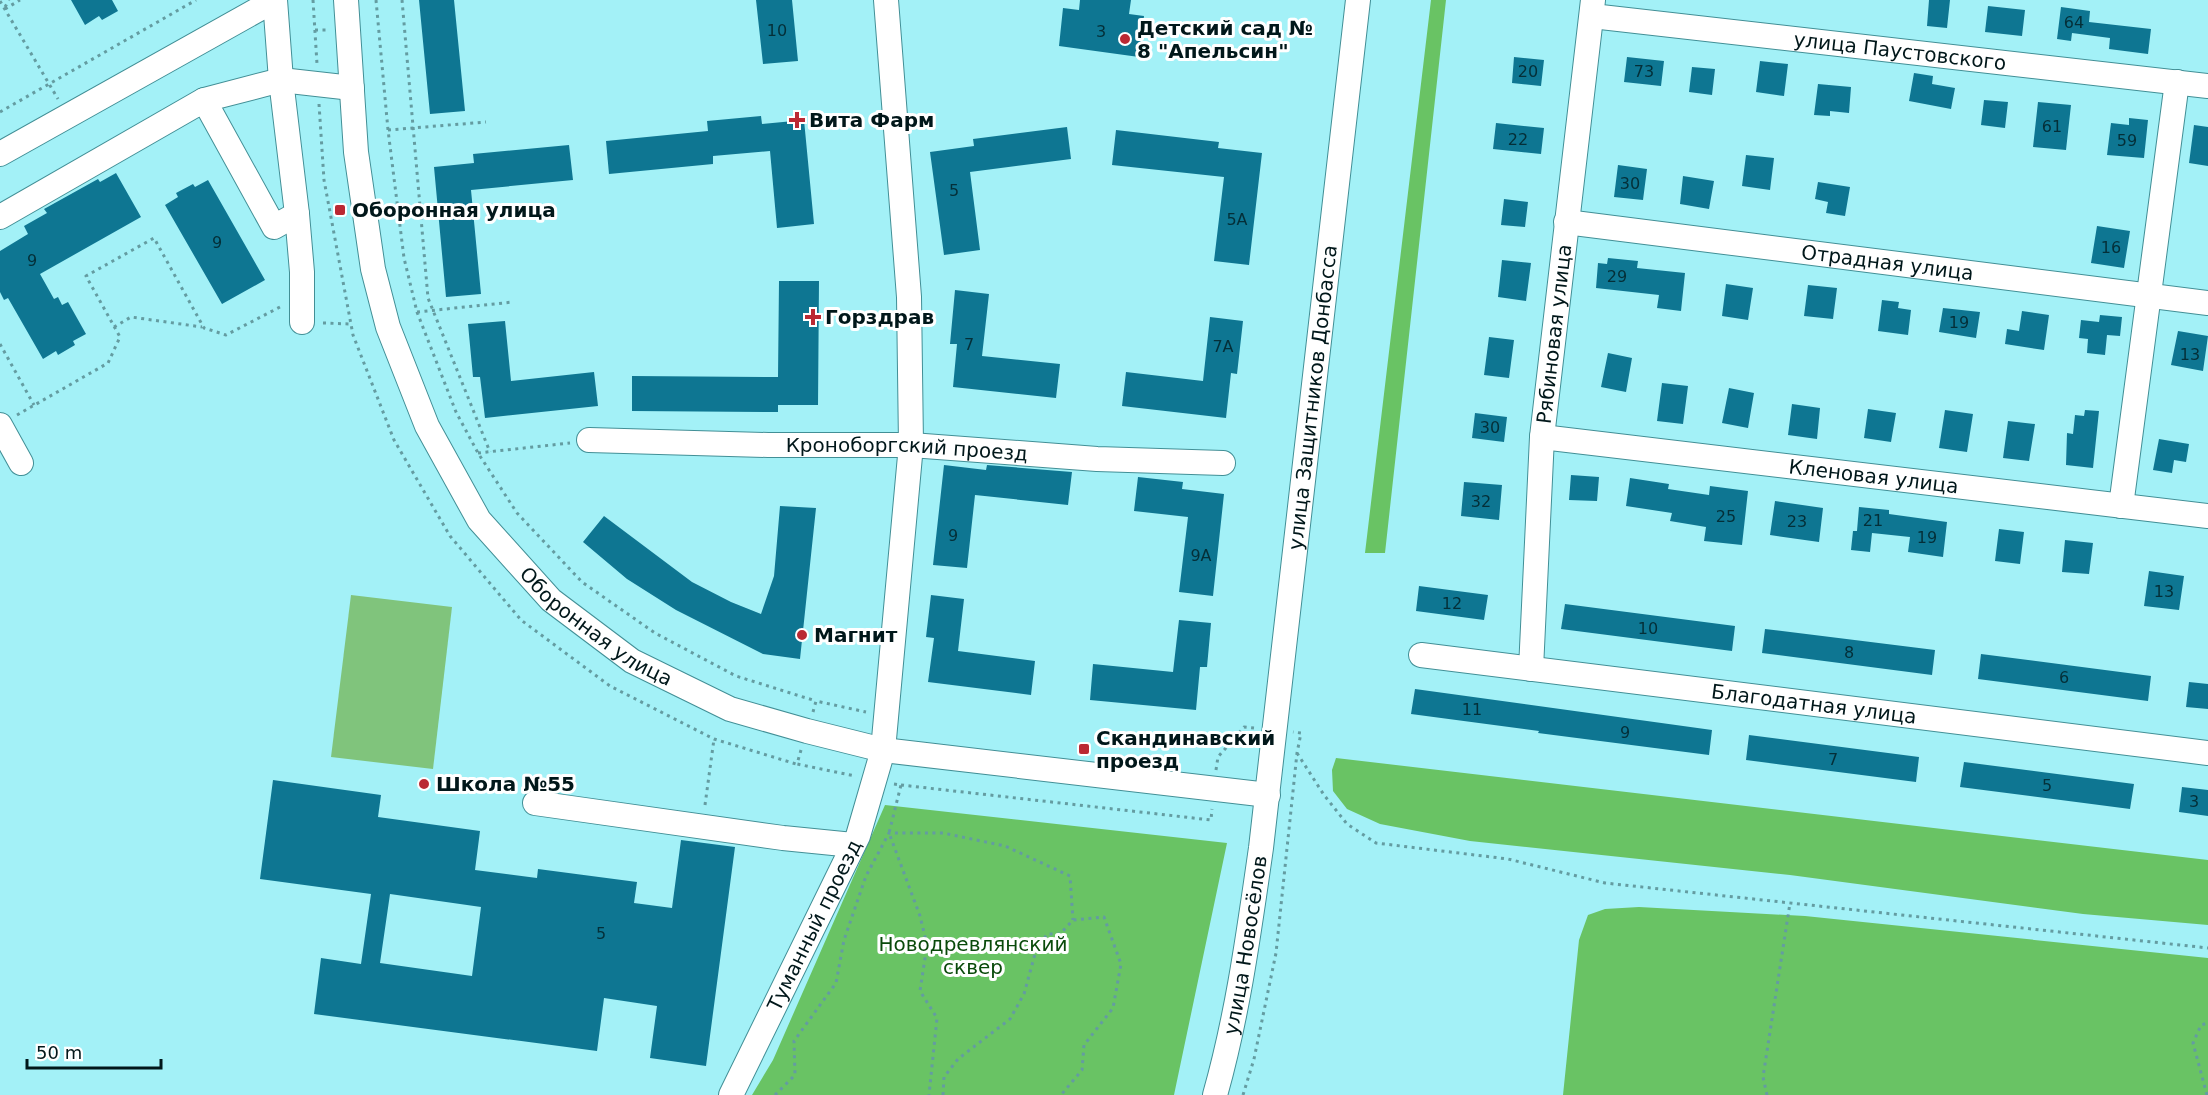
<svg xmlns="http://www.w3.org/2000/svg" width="2208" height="1095" font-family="'DejaVu Sans',sans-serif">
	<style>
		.green { fill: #80c47c }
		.forest { fill: #69c364 }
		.building { fill: #0e7692; fill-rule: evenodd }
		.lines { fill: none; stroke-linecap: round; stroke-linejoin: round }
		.minor-casing { stroke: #428f96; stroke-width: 26 }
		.path { stroke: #649ca1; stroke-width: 3; stroke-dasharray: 3 4.5; stroke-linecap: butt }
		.minor { stroke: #fff; stroke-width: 24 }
		.poi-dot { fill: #ba2933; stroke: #fff; stroke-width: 2 }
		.labels { text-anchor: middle; stroke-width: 6; stroke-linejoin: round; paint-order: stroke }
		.number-label { font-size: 16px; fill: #042f38 }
		.poi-label { font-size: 20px; font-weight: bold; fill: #01171a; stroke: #fff; text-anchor: start }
		.street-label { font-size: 20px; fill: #01171a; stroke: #fff }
		.park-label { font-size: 20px; fill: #094a0a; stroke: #fff }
	</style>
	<rect width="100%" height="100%" fill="#a3f1f7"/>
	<!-- green -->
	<path class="green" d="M351,595L452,607L433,769L331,757Z"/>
	<!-- forest -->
	<path class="forest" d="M1431,0H1446L1385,553H1365Z
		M1336,758L2208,860V925L2083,914L1790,875L1470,841L1380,824L1347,809L1333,791L1332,770Z
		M885,805L1227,843L1174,1095H752L773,1060Z
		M1639,907L1805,916L2208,958V1095H1563L1579,940L1588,915L1605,909Z"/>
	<!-- building -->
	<path class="building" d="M71,0H112L118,11L102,20L99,16L85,25Z
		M419,0H454L465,111L430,114Z
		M756,0H792L798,61L763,64Z
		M1080,0H1131L1129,14L1144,16L1139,57L1059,46L1063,8L1079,10Z
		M1929,0H1950L1947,28L1927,26Z
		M1988,6L2025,10L2022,36L1985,32Z
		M2061,7L2090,11L2089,22L2151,29L2148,54L2109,49L2110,38L2072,33L2071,41L2057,39Z
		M1514,57L1544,60L1541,86L1512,83Z
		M1627,57L1664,61L1661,86L1624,82Z
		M1760,61L1788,64L1784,96L1756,92Z
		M1692,67L1715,69L1712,95L1689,92Z
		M1914,73L1933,76L1932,84L1955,88L1951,109L1909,101Z
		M1818,84L1851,87L1849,113L1830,111V116L1814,115Z
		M1984,100L2008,102L2005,128L1981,125Z
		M2038,102L2071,105L2066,150L2033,147Z
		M761,116L762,124L804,120L814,224L777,228L770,151L713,156V164L609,174L606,141L708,131L707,121Z
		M2129,118L2148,120L2144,158L2107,155L2111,123L2129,125Z
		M1496,123L1544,128L1541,154L1493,149Z
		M2194,125L2208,127V166L2189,163Z
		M1067,127L1071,159L970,172L980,250L944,255L930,152L974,146L973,139Z
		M1116,130L1219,142L1218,148L1262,153L1249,265L1214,261L1224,177L1112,165Z
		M569,145L573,180L471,190L481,294L446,297L434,167L474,163L473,154Z
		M1746,155L1774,158L1770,190L1742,186Z
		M1618,165L1647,169L1643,200L1614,197Z
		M116,173L141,217L40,274L54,299L58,297L62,305L68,302L86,334L73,341L75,345L58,355L56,351L43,359L8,298L4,300L0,292V251L28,234L24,226L47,213L44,209L98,179L100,182Z
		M1683,176L1714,181L1709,209L1680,204Z
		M208,180L265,280L222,304L165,205L178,197L176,193L193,184L195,187Z
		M1818,182L1850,187L1845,216L1826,213L1828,202L1815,199Z
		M1504,199L1528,202L1525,227L1501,225Z
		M2097,226L2130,231L2124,268L2091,263Z
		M1608,258L1638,261L1637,268L1685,273L1681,311L1657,308L1659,295L1596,288L1598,263L1607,264Z
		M1502,260L1531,263L1526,301L1498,297Z
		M779,281H819L818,405H778V412L632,411V376L778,377Z
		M1726,284L1753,288L1748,320L1722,316Z
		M1808,285L1837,288L1833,319L1804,316Z
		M955,290L989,294L982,356L1060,364L1056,398L953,387L957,344H950Z
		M1882,300L1899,302L1898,308L1911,310L1908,335L1878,331Z
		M1943,308L1980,312L1976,338L1939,332Z
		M2022,311L2049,315L2044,350L2005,344L2007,329L2019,331Z
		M2100,315L2122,317L2120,336L2107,335L2105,355L2087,353L2088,339L2079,338L2081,320L2099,322Z
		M1210,317L1243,321L1237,374L1231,373L1226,418L1122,406L1126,372L1203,381Z
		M505,321L511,381L594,372L598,406L485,418L480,377H473L468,324Z
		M2178,331L2208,336L2203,371L2171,365Z
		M1489,337L1514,340L1509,378L1484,375Z
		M1608,353L1632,358L1626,392L1601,387Z
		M1662,383L1688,386L1683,424L1657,421Z
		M1729,388L1754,393L1748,428L1722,423Z
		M1792,404L1820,408L1817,439L1788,435Z
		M1868,409L1896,413L1891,442L1864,438Z
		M1945,410L1973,414L1967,452L1939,448Z
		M2085,410L2099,411L2093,468L2066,465L2067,433L2073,434L2075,415L2084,416Z
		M1475,413L1507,417L1504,442L1472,438Z
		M2008,421L2035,424L2029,461L2003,458Z
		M2159,439L2189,444L2186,462L2174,460L2172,473L2153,470Z
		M944,465L986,470L987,465L1072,472L1068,505L975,495L967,568L933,565Z
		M1571,475L1599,477L1597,501L1569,500Z
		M1138,477L1183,482L1182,489L1224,494L1213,596L1179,592L1188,517L1134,511Z
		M1630,478L1669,484L1668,489L1709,495L1710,486L1748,491L1742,545L1704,541L1706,527L1670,521L1672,513L1626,506Z
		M1464,482L1502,485L1499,520L1461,516Z
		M1775,501L1823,508L1819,542L1770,535Z
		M780,506L816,508L800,659L763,654L676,610L627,579L583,542L604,516L692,582L731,602L761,614L774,576Z
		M1859,507L1889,510V514L1947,522L1943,557L1908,552L1910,537L1872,533L1870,552L1851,550L1853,531H1857Z
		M1999,529L2024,532L2020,564L1995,561Z
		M2065,540L2093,543L2089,574L2062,572Z
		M2149,571L2184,576L2179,610L2144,606Z
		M1419,586L1488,595L1484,620L1416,611Z
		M931,595L964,599L958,651L1035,661L1031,695L928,682L934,638L926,637Z
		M1565,604L1735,626L1732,651L1561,629Z
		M1179,620L1211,623L1207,667H1200L1196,710L1090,700L1093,664L1173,672Z
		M1765,629L1935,650L1932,675L1762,653Z
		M1981,654L2151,676L2148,701L1978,679Z
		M2189,682L2208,684V709L2186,707Z
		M1415,689L1712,730L1709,755L1538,733L1539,731L1411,714Z
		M1749,735L1919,757L1916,782L1746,760Z
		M1964,762L2134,784L2130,809L1960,787Z
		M273,780L381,795L378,817L480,831L475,870L537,878L538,869L637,882L634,903L672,908L681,840L735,847L706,1066L650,1058L657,1006L604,998L597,1051L314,1014L321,958L361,964L371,894L260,879ZM390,894L481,907L472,976L380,963Z
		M2182,787L2208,790V816L2179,812Z"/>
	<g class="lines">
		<!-- minor casing -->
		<g class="minor-casing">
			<g id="minor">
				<path id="s1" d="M346,0L356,152L373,269L388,327L427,426L479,520L551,600L632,661L730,709L807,731L883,750L1268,795"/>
				<path id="s2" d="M1592,16L2208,86"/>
				<path d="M204,100L281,80L352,88"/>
				<path d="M0,154L275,0L281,80L297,214L274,227L204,100L0,217"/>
				<path d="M297,214L302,272V322"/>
				<path id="s3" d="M1566,222L2208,303"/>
				<path d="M0,425L21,463"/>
				<path id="s4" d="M1542,437L2208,516"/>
				<path id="s5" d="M589,440L768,445H911L1097,459L1223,463"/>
				<path d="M2121,506L2177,82"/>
				<path id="s6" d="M1421,655L2208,753"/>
				<path id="s7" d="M1531,669L1542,437L1593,0"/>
				<path d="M535,803L783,838L853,845"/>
				<path id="s8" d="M731,1095L858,836L883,750L911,445L909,297L886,0"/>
				<path id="s9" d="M1215,1095C1238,1014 1249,931 1261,848L1358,0"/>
			</g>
		</g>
		<!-- path -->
		<path class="path" d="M313,0L317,64
			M376,0L388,130L404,258L417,312L456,412L478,453L517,513L582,582L655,633L736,676L816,701
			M402,0L428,298L490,452
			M0,1L58,99
			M5,7L9,0
			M5,9L20,0
			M315,30H328
			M319,104L324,180L353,335L394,440L450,536L521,620L610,686L714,739L796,764
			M0,112L196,0
			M388,130L486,122
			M417,312L513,302
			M323,323L351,324
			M114,327L131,317L202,327
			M0,344L34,405
			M17,415L108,363L120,337L86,276L154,238L204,328L226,335L280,307
			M478,453L570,443
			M813,712L816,701L866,712
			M801,750L797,764L855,776
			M1297,753L1324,795L1347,824L1376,843L1508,859L1605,883L2208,948
			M1216,770L1218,757L1244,727L1254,728
			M894,784L901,785L889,833L920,916L927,945L920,991L937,1018L929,1095
			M901,785L1211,820L1212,809
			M705,805L714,739
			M775,1095L795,1075L794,1041L836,983L844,940L866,876L889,833H943L1005,846L1070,876L1073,920
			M943,1095L944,1077L958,1059L1010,1019L1024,994L1035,954L1047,934H1060L1073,920L1104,917L1121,964L1113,1008L1084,1045L1082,1070L1061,1095
			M1243,1095L1254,1059L1276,953L1297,753L1301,733L1293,732
			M1767,1095L1763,1077L1790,903
			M2207,1095L2193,1043L2201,1025L2208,1023"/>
		<!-- minor -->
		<use href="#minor" class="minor"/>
	</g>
	<!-- markers -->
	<g class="poi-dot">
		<circle cx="1125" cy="39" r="6"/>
		<path d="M794 111h6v6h6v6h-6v6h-6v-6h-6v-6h6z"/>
		<rect x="334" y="204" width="12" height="12" rx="3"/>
		<path d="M810 308h6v6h6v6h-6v6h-6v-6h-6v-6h6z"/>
		<circle cx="802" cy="635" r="6"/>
		<rect x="1078" y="743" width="12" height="12" rx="3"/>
		<circle cx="424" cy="784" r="6"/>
	</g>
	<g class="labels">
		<!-- number labels -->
		<g class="number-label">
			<text x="2074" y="28">64</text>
			<text x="777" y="36">10</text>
			<text x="1101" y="37">3</text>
			<text x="1528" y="77">20</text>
			<text x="1644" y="77">73</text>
			<text x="2052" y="132">61</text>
			<text x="1518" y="145">22</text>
			<text x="2127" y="146">59</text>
			<text x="1630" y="189">30</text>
			<text x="954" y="196">5</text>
			<text x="1237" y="225">5А</text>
			<text x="217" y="248">9</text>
			<text x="2111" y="253">16</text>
			<text x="32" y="266">9</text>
			<text x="1617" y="282">29</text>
			<text x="1959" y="328">19</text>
			<text x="969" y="350">7</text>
			<text x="1223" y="352">7А</text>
			<text x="2190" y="360">13</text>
			<text x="1490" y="433">30</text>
			<text x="1481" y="507">32</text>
			<text x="1726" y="522">25</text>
			<text x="1873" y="526">21</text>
			<text x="1797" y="527">23</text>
			<text x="953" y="541">9</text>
			<text x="1927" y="543">19</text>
			<text x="1201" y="561">9А</text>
			<text x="2164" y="597">13</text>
			<text x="1452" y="609">12</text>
			<text x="1648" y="634">10</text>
			<text x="1849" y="658">8</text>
			<text x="2064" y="683">6</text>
			<text x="1472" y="715">11</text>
			<text x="1625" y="738">9</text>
			<text x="1833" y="765">7</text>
			<text x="2047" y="791">5</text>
			<text x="2194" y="807">3</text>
			<text x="601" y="939">5</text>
		</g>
		<!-- poi labels -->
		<g class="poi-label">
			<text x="1137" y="35">Детский сад №<tspan x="1137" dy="23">8 "Апельсин"</tspan></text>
			<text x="809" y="127">Вита Фарм</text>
			<text x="352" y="217">Оборонная улица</text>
			<text x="825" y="324">Горздрав</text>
			<text x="814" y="642">Магнит</text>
			<text x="1096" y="745">Скандинавский<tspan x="1096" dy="23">проезд</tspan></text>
			<text x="436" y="791">Школа №55</text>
		</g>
		<!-- street labels -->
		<g class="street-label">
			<text dy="7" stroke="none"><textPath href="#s2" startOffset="310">улица Паустовского</textPath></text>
			<text dy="7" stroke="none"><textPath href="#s3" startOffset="324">Отрадная улица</textPath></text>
			<text dy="7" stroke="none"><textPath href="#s7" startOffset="336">Рябиновая улица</textPath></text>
			<text dy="7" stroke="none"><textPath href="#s9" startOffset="705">улица Защитников Донбасса</textPath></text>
			<text dy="7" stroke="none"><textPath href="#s5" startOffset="318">Кроноборгский проезд</textPath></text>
			<text dy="7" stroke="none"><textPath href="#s4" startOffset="334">Кленовая улица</textPath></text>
			<text dy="7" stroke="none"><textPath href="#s1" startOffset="704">Оборонная улица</textPath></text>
			<text dy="7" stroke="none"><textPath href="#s6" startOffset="396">Благодатная улица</textPath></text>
			<text dy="7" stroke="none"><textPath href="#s8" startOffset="189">Туманный проезд</textPath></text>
			<text dy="7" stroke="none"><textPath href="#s9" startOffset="153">улица Новосёлов</textPath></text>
		</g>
		<!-- park labels -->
		<g class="park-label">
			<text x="973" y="951">Новодревлянский<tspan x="973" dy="23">сквер</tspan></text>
		</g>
	</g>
	<!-- scale -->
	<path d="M27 1059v9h134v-9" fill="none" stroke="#01171a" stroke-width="3"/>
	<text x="36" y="1059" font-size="18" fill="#01171a" stroke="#ffffff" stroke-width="4.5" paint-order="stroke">50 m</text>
</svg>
